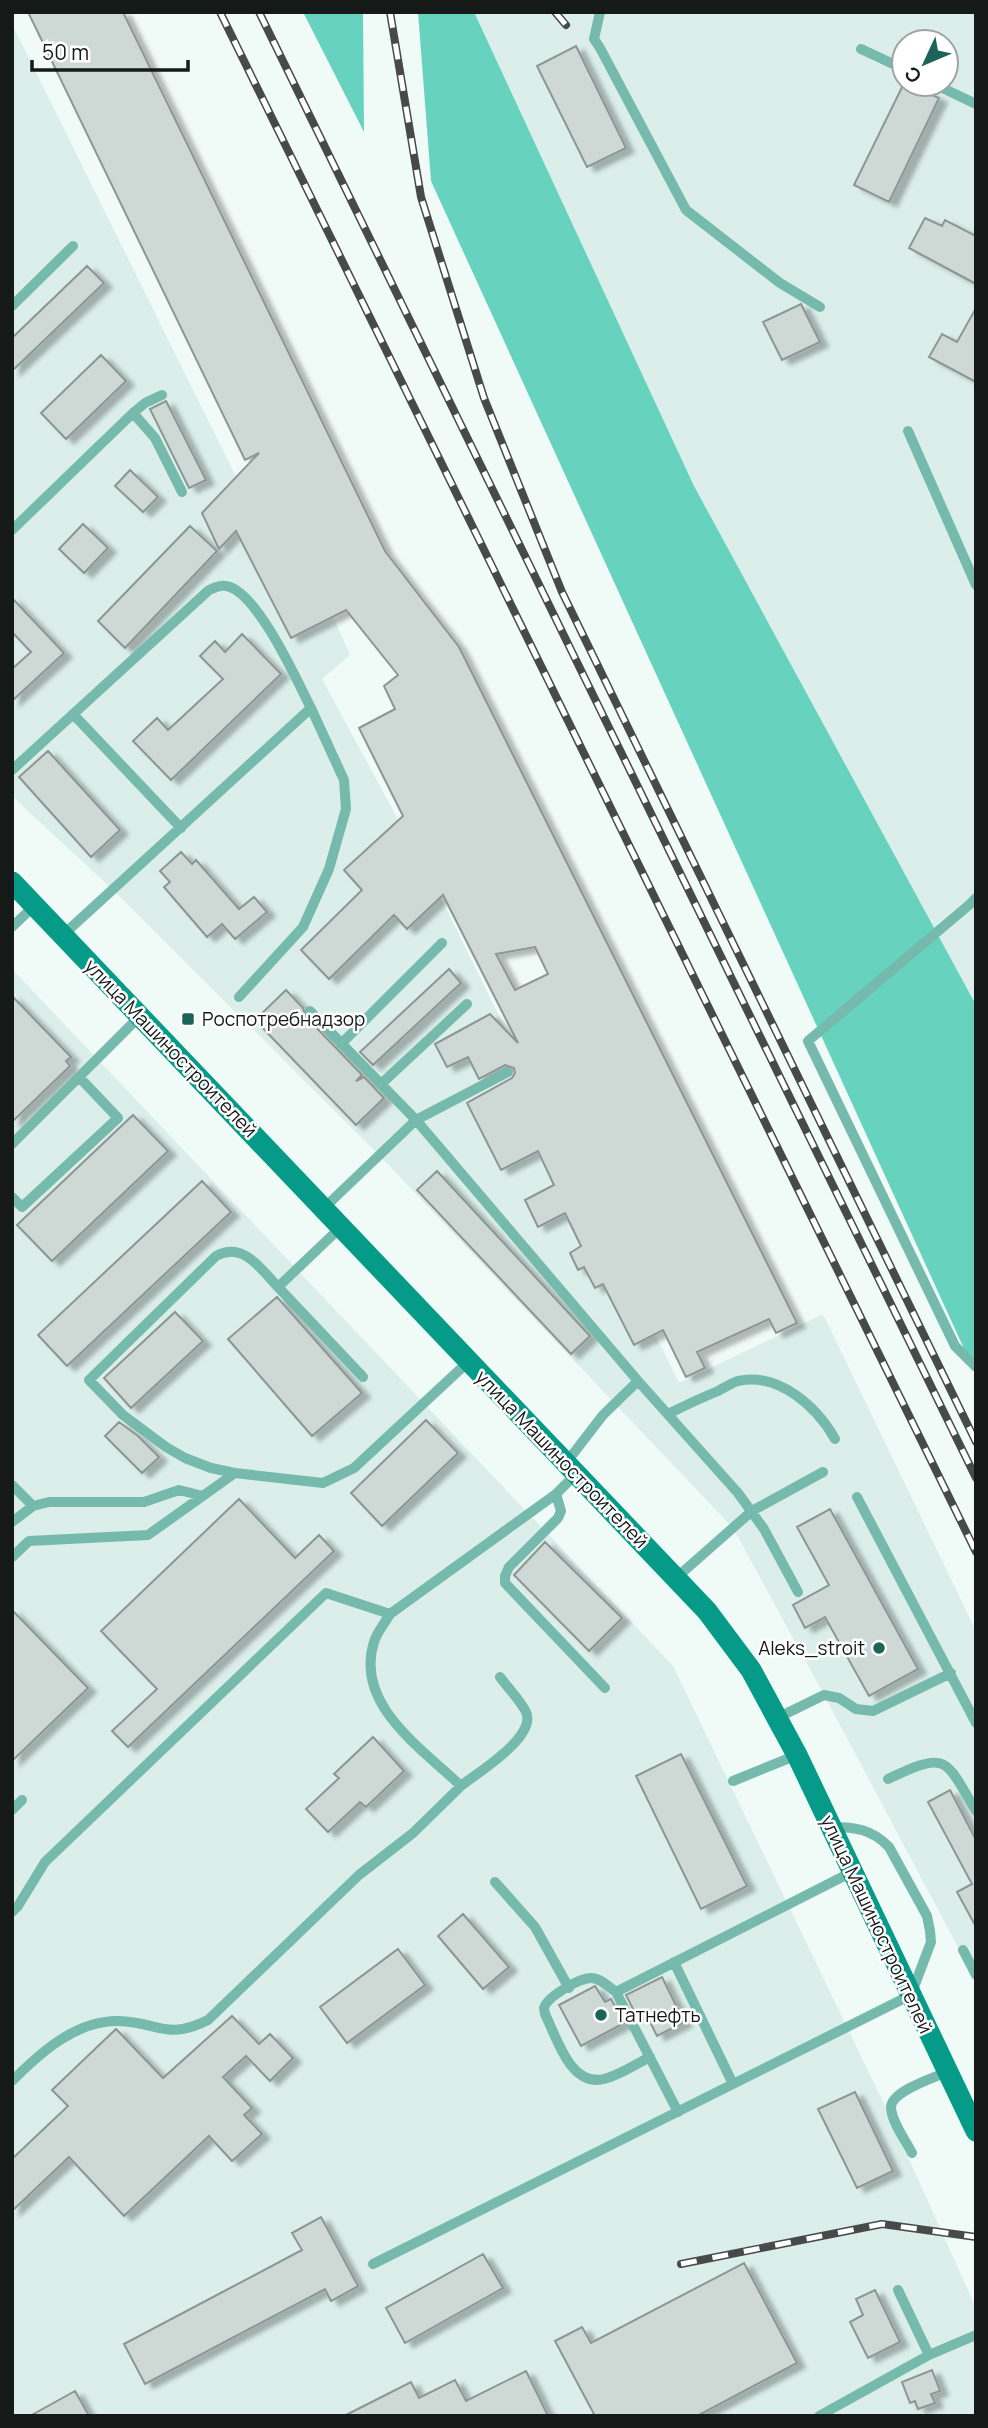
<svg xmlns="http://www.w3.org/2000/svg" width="988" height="2428" font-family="Manrope,sans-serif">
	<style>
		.built { fill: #dbeeea; fill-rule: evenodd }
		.forest { fill: #67d2be }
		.building { fill: #ced8d5; stroke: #8c9693; stroke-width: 2; fill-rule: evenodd; filter: url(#shadow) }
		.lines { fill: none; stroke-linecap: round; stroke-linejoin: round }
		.service { stroke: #75baac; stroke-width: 10 }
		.secondary { stroke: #069b88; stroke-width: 21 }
		.rail-casing { stroke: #464b4a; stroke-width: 8 }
		.rail { stroke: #fff; stroke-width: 5; stroke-dasharray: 16; stroke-linecap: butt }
		.poi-dot { fill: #1c6358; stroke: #fff; stroke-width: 2.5 }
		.labels { text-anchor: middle; stroke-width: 5; stroke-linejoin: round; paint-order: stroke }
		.poi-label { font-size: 19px; fill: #151918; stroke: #fff; text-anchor: start }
		.street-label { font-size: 19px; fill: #151918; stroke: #fff }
	</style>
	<defs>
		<filter id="shadow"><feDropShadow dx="8" dy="4.5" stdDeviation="2" flood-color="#0004"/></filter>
	</defs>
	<rect width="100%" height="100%" fill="#f0fbf8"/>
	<!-- built -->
	<path class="built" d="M474,12H976V1005L694,486ZM904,42H946V84H904Z
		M12,24L245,495L293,527L350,655L322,679L446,908L679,1383L823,1314L976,1631V1981L824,1695L733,1528L379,1155L113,890L12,796Z
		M12,969L673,1666L885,2106L976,2308V2416H12Z"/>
	<!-- forest -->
	<path class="forest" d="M303,12H363L364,132Z
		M418,12H474L694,486L976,1005V1375L431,181Z"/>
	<!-- building -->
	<path class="building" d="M28,12H123L385,551L459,647L797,1323L776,1333L769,1319L697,1352L705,1368L686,1377L663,1330L634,1345L603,1284L595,1288L584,1267L578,1270L570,1253L581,1246L565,1213L538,1227L525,1200L554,1185L538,1151L501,1170L467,1103L512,1078L515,1073L514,1068L505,1065L479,1079L468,1057L447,1067L435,1044L490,1014L518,1043L443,895L407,929L394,915L329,979L301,950L362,890L344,870L403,816L359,728L395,709L384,686L398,675L346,610L291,638L236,531L219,549L202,513L259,453L245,460ZM535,947L548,974L515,990L496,954Z
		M576,46L626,148L587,167L537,66Z
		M904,83L939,98L889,202L854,185Z
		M925,218L942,226L945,220L976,236V284L909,248Z
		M87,266L104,283L12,371V338Z
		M801,304L820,342L782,360L763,322Z
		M976,308V382L929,357L942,334L957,342Z
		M101,355L126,381L66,439L41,413Z
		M166,401L206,480L189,488L150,409Z
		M130,470L158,497L143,512L115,486Z
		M83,524L108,548L84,573L59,549Z
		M190,526L217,551L125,648L98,621Z
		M12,598L64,653L12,701V669L31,652L12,632Z
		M242,634L281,674L171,780L133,741L157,718L168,730L223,679L200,656L215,641L225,652Z
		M48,751L120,830L91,857L19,777Z
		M181,852L192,864L196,860L239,909L254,897L267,912L235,939L222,924L207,937L164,887L170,882L160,871Z
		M449,969L461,983L373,1065L360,1052Z
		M286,990L303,1008L305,1016L362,1075L356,1081L364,1077L384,1098L356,1125L255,1020Z
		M12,996L71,1057L66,1061L70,1066L12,1122Z
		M133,1115L168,1151L52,1261L17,1225Z
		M437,1171L590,1336L571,1354L417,1190Z
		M202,1181L231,1212L67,1366L38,1335Z
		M277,1297L362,1393L312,1436L228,1339Z
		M175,1312L203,1341L131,1408L104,1378Z
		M426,1420L458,1453L382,1526L351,1493Z
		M119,1422L138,1436L159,1457L142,1473L105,1436Z
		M239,1499L295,1558L319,1535L334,1551L128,1747L112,1731L157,1689L101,1631Z
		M830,1509L918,1669L869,1696L825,1617L805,1628L793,1605L829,1585L797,1527Z
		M545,1542L622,1618L589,1651L514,1575Z
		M12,1610L88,1688L12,1761Z
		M373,1737L404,1771L366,1807L360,1802L328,1832L306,1809L339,1778L334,1774Z
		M681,1754L747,1886L701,1909L636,1776Z
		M950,1790L976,1840V1927L957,1892L972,1884L928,1802Z
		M463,1914L509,1967L483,1989L438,1936Z
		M398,1949L425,1985L347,2043L320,2007Z
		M662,1977L684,2022L657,2036L645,2012L637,2017L626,1995Z
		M595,1986L605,2002L611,1999L624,2023L581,2046L559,2005Z
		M232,2016L259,2044L270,2034L293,2058L270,2081L246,2056L223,2077L252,2108L244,2115L262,2134L232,2161L209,2136L124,2216L69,2157L12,2211V2159L68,2106L52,2090L116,2029L163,2078Z
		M855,2092L893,2171L857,2188L818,2109Z
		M321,2217L358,2286L331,2301L325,2289L145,2384L124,2344L302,2250L292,2233Z
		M483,2254L503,2288L405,2343L386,2308Z
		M744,2263L797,2363L697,2416H595L555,2341L582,2327L591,2343Z
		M875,2290L900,2342L868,2358L850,2322L863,2315L856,2299Z
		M932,2370L940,2391L931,2394L935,2403L918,2409L915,2401L910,2403L902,2382Z
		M526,2371L548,2416H344L411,2382L419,2398L455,2380L466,2401Z
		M75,2391L89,2416H30Z"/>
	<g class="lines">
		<!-- service -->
		<path class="service" d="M600,12L594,39L600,48L686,210L780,283L820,307
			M861,49L904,69
			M934,84L976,104
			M12,306L73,246
			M133,413L155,438L182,492
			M908,431L976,585
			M12,530L133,413L145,403L162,395
			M73,714L181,828
			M12,770L209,590C216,587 222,584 230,587C260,598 296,679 311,708
			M976,898L969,905L808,1041L955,1346L976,1367
			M12,927L35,905
			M63,935L311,708L344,780L346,809L329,869L303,927L239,997
			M310,1011L416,1120L638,1381L738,1493L764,1529L798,1592
			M341,1044L442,943
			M381,1084L467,1004
			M12,1144L140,1016
			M12,1197L22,1207L118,1118L79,1077
			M324,1208L416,1120L508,1072
			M341,1227L278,1287L363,1377
			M278,1287C261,1269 243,1241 216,1256L89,1380L123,1415L166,1447L185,1458L211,1468L235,1473L323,1483L354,1468L468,1362
			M668,1414C684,1406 701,1398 718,1391C724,1388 731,1383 738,1381C779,1372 817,1407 835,1439
			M566,1463L603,1415L638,1381
			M12,1485L33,1506
			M556,1494L561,1511L558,1518L509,1567L505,1576V1583L605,1688
			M857,1497L976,1723
			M12,1522L33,1506L49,1502H144L179,1490L203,1496
			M12,1557L29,1541L148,1535L235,1473
			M676,1578L752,1511L823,1472
			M500,1677C508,1688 520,1700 526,1712C537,1737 478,1772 461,1786C423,1749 354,1705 374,1642C377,1632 385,1623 390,1614L556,1494L576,1474
			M777,1718L824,1695L839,1698L856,1709L873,1711L951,1673
			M888,1779C948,1751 944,1757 976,1811
			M733,1781L797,1755
			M12,1810L22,1800
			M495,1882L535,1927L569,1988
			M12,1912L18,1906L45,1862L326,1593L390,1614
			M963,1950L976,1975
			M674,1962L733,2084
			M616,1992C609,1987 600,1978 591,1978C579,1978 547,1997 544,2008L545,2014C557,2038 570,2087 604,2079C620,2075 636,2064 650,2057
			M12,2081C40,2053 76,2020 119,2021C158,2022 166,2041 208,2020L359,1875L413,1833L461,1786
			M678,2112L616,1992L852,1872
			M912,2153C906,2141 891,2121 891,2107C892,2091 933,2078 947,2072
			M373,2264L911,1995L931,1942L930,1931L927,1916L889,1847C872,1829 855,1827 831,1827
			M898,2290L929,2355
			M819,2416L929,2355L976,2335"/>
		<!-- secondary -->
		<path class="secondary" d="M12,882L707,1611L751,1670L797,1755L976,2131"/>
		<!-- rail casing -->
		<g class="rail-casing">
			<path id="rail" d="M220,12L976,1552
				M259,12L976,1478
				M390,12L421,197L484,398L562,592L976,1442
				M555,12L566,25
				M681,2264L882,2224L976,2237"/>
		</g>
		<!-- rail -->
		<use href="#rail" class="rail"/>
	</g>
	<!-- markers -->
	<g class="poi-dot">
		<rect x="181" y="1012" width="14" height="14" rx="3.5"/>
		<circle cx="879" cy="1648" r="7"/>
		<circle cx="601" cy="2015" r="7"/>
	</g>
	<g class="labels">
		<!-- poi labels -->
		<g class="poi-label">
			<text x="202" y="1026">Роспотребнадзор</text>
			<text x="865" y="1655" text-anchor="end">Aleks_stroit</text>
			<text x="615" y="2022">Татнефть</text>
		</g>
		<!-- street labels -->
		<g class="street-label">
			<text transform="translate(171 1048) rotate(46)" y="7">улица Машиностроителей</text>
			<text transform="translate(562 1459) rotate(46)" y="7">улица Машиностроителей</text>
			<text transform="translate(877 1924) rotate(65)" y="7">улица Машиностроителей</text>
		</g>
	</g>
	<!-- border -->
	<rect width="988" height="2428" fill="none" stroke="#151918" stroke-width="28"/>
	<!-- north arrow -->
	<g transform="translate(925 63) rotate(226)"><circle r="33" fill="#ffffff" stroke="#a1a3a3" stroke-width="2"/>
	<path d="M0-5L12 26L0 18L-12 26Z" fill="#1c6358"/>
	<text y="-10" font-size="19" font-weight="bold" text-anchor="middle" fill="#151918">С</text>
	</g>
	<!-- scale -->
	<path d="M32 60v10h156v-10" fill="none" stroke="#151918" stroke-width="3.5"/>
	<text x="42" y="60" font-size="21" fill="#151918" stroke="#ffffff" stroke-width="5" paint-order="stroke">50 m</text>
</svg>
